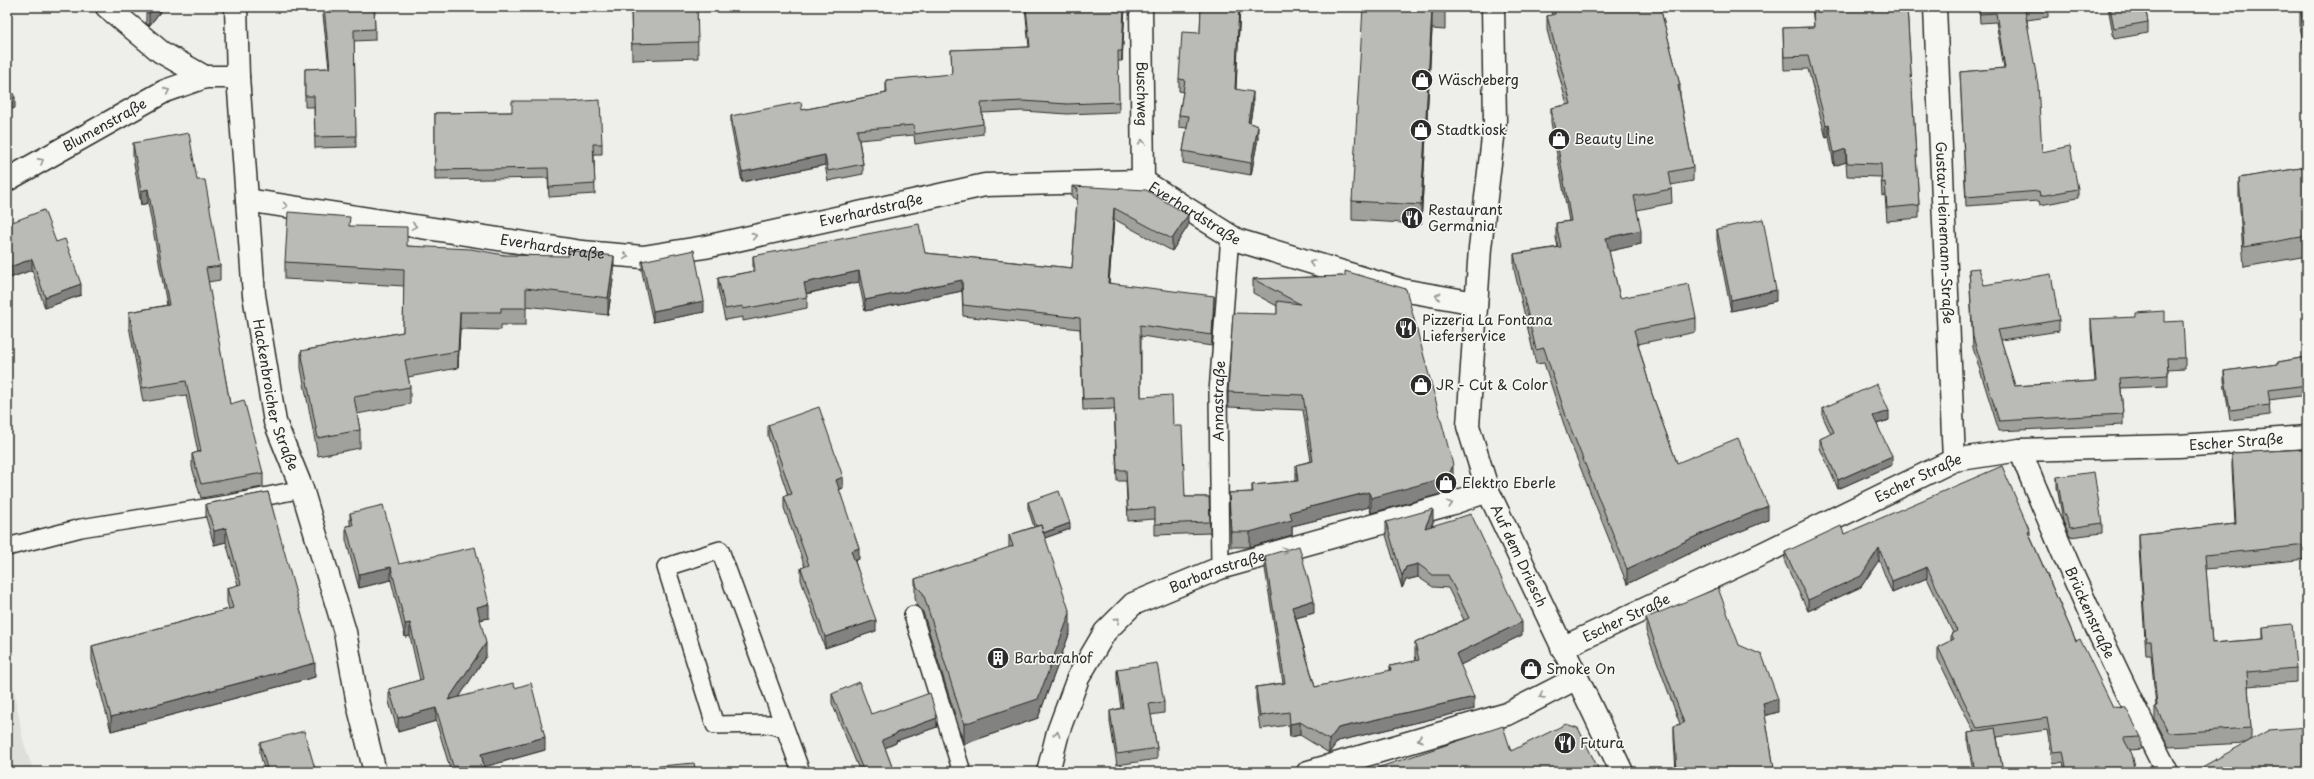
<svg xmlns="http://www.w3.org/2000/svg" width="2314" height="779" font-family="'Playpen Sans',sans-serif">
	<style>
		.built { fill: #dededb }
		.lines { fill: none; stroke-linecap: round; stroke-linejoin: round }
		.service-casing { stroke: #2b2b2b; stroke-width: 20 }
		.minor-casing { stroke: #2b2b2b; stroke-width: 25 }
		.secondary-casing { stroke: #2b2b2b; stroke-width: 25 }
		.service { stroke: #f6f6f2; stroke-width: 17 }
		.minor { stroke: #f6f6f2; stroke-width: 22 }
		.secondary { stroke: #f6f6f2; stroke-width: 22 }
		.wall { fill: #a0a09d; stroke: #2b2b2b }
		.shaded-wall { fill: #828280; stroke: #2b2b2b }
		.building { fill: #babab7; stroke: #2b2b2b }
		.oneway { stroke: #90908e }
		.labels { text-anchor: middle; stroke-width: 3.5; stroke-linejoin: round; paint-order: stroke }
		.poi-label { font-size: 14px; fill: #2b2b2b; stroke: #f6f6f2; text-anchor: start }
		.street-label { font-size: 14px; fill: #2b2b2b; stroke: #f6f6f2 }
	</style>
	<rect width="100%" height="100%" fill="#eeeeea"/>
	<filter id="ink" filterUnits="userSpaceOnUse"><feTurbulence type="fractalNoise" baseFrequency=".025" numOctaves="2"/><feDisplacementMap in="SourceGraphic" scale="8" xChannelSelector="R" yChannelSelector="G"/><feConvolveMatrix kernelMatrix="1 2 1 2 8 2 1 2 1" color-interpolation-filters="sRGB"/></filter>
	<g filter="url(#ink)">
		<!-- built -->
		<path class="built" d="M7,650L23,740L33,770L26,772H7Z"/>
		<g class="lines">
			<!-- service casing -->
			<g class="service-casing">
				<g id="service">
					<path d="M7,547L81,528L229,504L302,489"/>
					<path id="s1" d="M1220,568L1218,392L1230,236"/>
					<path d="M913,615L962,772"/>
					<path d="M785,729L769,724L715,725L666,567L720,550L801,772"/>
				</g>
			</g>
			<!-- minor casing -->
			<g class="minor-casing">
				<g id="minor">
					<path d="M107,7L161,52L205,77"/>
					<path id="s2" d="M236,7L238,77L254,295L275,422L302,489L345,632L358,704L375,772"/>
					<path id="s3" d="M1141,7L1143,181"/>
					<path id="s4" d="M1935,7L1954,460"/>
					<path id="s5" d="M7,180L165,91L205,77H238"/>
					<path id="s6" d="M247,200L582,252L643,257L705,247L985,185L1143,181L1237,240L1402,290L1476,303"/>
					<path id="s7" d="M2020,450C2064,560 2113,667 2167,772"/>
					<path id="s8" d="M1562,648L1764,553L1954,460L2020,450L2179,446L2307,437"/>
					<path id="s9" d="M1048,772L1058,732L1078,678L1105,632L1133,604L1220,568L1450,504L1488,491"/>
					<path d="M1308,772L1507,714L1577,678"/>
				</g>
			</g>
			<!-- secondary casing -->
			<g class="secondary-casing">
				<g id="secondary">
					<path id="s10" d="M1493,7L1495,121L1480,248L1468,426L1488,491L1622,772"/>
				</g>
			</g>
			<!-- service -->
			<use href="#service" class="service"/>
			<!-- minor -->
			<use href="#minor" class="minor"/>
			<!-- secondary -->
			<use href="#secondary" class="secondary"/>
		</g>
		<!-- wall -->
		<path class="wall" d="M147,7H164L149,26L146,23V12Z
			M322,7H374L375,29V40L354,41L356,147L315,148L314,107H305V69L329,68Z
			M631,7H697L698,58L632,60Z
			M1025,7H1125L1122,61H1118L1119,112L1067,114L1023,111L982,113L983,124V134L915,144L914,135L859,140L863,164V174L828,181L825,165L742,182L731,126V116L802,110L886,93V80L952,75L951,50L1029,47Z
			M1201,7H1240L1236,89L1253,104L1250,123L1258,138L1251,175L1183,163V151L1187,128L1179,127V115L1183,92L1179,91V79L1200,33Z
			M1388,7H1445V30L1432,29L1421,224L1352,220V201Z
			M1550,7H1660L1680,85V95L1693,167V181L1671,185L1672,203L1637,210L1641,244L1609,251L1620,298L1696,318V332L1638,344L1652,394L1677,463L1768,520L1705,546L1627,584L1567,434L1544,363L1536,364L1514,269V254L1558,247L1556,238V223L1569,221L1551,122V108L1567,105L1547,30V16L1552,15Z
			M1812,7H1907L1919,205V218L1887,221L1885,195L1882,196L1881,177L1847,176L1846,162L1834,166L1829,137L1826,138L1808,69L1784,70L1783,28L1814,27Z
			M1979,7H2048V17L2027,20L2042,152L2078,189V198L2040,205L2039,201L1966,206L1960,72L2004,68L1996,22L1980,23Z
			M2108,7H2145L2148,22V33L2114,39Z
			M2300,7H2307V88L2305,78V58L2306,55L2300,27Z
			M567,102L602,144V154H594L595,194L549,197L548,178L435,180V113L512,112Z
			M133,143L197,180L220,266V280L208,282L230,404L263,473V487L201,498L192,467V454L198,452L186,395L143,402L129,326V312L167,305L148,203L141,205L133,157Z
			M2307,167V256L2244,267L2239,197V178Z
			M1072,186L1188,226L1172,251L1114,219L1109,283L1214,307L1212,346L1141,336V397L1173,426L1185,497H1209L1210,533L1155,535V519L1128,521L1126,481H1117L1114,409L1083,410L1080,329L963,316L962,291L865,311L859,282L806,294L807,297V308L743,321V317L725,320L718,289V278L753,271V256L925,253L1072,268L1077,200L1072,197Z
			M7,224L56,242L81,295L45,308L32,270L7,279Z
			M350,226L407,246L504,255L614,273L608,315L526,306V325H501V330L460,329L458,368L408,377L410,387V404L357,414L360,430V448L318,456L301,368V351L403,332L404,286L285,279V262Z
			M1717,229L1776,301L1731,311L1717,240Z
			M642,261L704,312L653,322L642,272Z
			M1969,269L1984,285L2059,320V331L2001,340L2015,386L2095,381L2091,330V319L2164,322L2185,358V368L2168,369V386L2121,388L2123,414V425L1999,431L1973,348Z
			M1345,276L1453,480L1448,492L1371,513L1369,507L1292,526V535L1250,547H1231L1229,493L1252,492V485L1296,481V465L1311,461L1303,410L1228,407V392L1277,314V306L1253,293V279Z
			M2307,357V395L2269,400L2270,415L2230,420L2224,381V371L2278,364V362Z
			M1823,408L1889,420L1877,424L1892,465L1838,489L1820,448V439L1831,434L1823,417Z
			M768,425L843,488L839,490L859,559L855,561L876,631L825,648L801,580V568L805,567L784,508V496L788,495L768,436Z
			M2307,449V559L2206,569L2212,643L2263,639V627L2296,668V682L2248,686L2251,728V740L2246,743L2169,747L2155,720V706H2156L2151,655H2146L2139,548V534L2235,524L2232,467V453Z
			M2057,477L2102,523V533L2070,537L2063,521L2057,487Z
			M268,492L315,677L111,731L92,660V646L229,609L227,602V588L238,585L226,542L214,545L206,518V504Z
			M1028,502L1070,529L1045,538L1070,632L1038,718L964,744L923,612L917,606L915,598V579L1009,548V535L1034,527L1028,508Z
			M350,513L399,564L489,618L480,620L486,656L459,697L515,688L545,750L484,767V772H451L436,721L398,732L389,702V689L420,680L410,636L405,637L391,580L359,588L346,540V526H350Z
			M1386,522H1433L1432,526L1522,635L1460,665L1474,709L1338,741L1329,753L1300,735L1290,737L1289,725L1260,729L1256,700V687L1283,683L1265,568V556L1314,613L1296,618L1315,687L1390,671V666L1416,661L1415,655V643L1464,620L1448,588L1433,587L1418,577L1406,580L1402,588L1386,535Z
			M2030,531V536L2076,641L2113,707L2141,737V749L2130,750L2136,772H2065L2063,762L2053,764L2047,730L1997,737L2003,772H1973L1968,744V733L1974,732L1938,659V647L1951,641V634L1953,633L1927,578L1892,593L1879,560L1861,587L1808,611L1785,563V552L1844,534Z
			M1646,618L1739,645L1778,712L1765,716L1774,768L1778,772H1676L1674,739V726L1680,724L1646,631Z
			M1117,669L1164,702V713L1151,715L1157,748V759L1117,765L1110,722V711L1121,708L1117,680Z
			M832,694L871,714L937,727L896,741V743L885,748L894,772H860L832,703Z
			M260,743L316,772H265L260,754Z
			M1511,751L1600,772H1374V769Z"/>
		<!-- shaded-wall -->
		<path class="shaded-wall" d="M155,7H164L149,26V14Z
			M1124,7H1125L1122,61V51Z
			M1239,7H1240L1235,101V89Z
			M1432,10V29L1421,224V205Z
			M1253,92V104L1248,134V122Z
			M15,97V108L7,111V100Z
			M1829,124V137L1826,138V125Z
			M1258,126V138L1251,175V163Z
			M1846,149V162L1834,166V153Z
			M825,155V165L742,182V172Z
			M148,189V203L141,205V191Z
			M1114,208V219L1108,294V283Z
			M1188,215V226L1172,251V239Z
			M1641,230V244L1606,252V238Z
			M614,256V273L608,315V298Z
			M32,259V270L7,279V268Z
			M859,271V282L804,294V283Z
			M962,280V291L865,311V300Z
			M81,284V295L45,308V297Z
			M1776,290V301L1731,311V300Z
			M1214,296V307L1212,346V335Z
			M704,301V312L653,322V311Z
			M460,312V329L458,368V351Z
			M1889,411V420L1873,425V416Z
			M1892,456V465L1838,489V480Z
			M1453,465V480L1448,492L1371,513V498Z
			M843,477V488L836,491V480Z
			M1369,492V507L1292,526V535L1250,547V532L1290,512Z
			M1768,506V520L1705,546L1627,584V569L1705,532Z
			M1433,509V522L1425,540V528Z
			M1070,523V529L1039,540V535Z
			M226,528V542L214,545V531Z
			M859,548V559L851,562V551Z
			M1879,548V560L1861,587L1808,611V600Z
			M1418,564V577L1406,580L1402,588V576L1406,567Z
			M391,567V580L359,588V574Z
			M1927,567V578L1892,593V581Z
			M1314,600V613L1292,619V607Z
			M489,604V618L477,620V607Z
			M1070,613V632L1038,718L964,744V724Z
			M876,620V631L825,648V637Z
			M1522,622V635L1456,667V654Z
			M410,623V636L405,637V624Z
			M486,643V656L448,714V700Z
			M315,663V677L111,731V717Z
			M1474,697V709L1338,741L1329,753V740L1338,728Z
			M1778,699V712L1763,716V703Z
			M436,708V721L398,732V718Z
			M937,718V727L896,741V743L882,749V740L896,733Z
			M1300,722V735L1290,737V724Z
			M545,737V750L484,767L481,754Z"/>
		<!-- building -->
		<path class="building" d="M147,7H155L149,14L146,12Z
			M324,7H374L375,29L354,30L356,136L315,137L314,96H305V69L330,68Z
			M631,7H697L698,42L632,44Z
			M1026,7H1124L1122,51H1118L1119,102L1067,104L1023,101L981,103L983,124L915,134L914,125L857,130L863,164L828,171L825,155L742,172L731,116L801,102L802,110L887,93L886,80L952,74L951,50L1030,47Z
			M1201,7H1239L1235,89L1253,92L1248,122L1258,126L1251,163L1183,151L1189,116L1179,115L1185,80L1179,79L1182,32L1200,33Z
			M1363,7L1389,9V7H1445V11L1432,10L1421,205L1352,201Z
			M1554,7H1660L1680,85H1678L1693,167L1669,172L1672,189L1634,196L1641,230L1606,238L1620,298L1689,284L1696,318L1634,330L1652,394L1677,463L1738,438L1768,506L1705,532L1627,569L1567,419L1544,348L1536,350L1514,254L1561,247L1556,223L1571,221L1551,108L1571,104L1547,16L1555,14Z
			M1813,7H1907L1919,205L1887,208L1885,182L1882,183L1881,164L1847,163L1846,149L1834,153L1829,124L1826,125L1808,56L1784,57L1783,28L1814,27Z
			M1979,7H2048V8L2025,11L2038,85L2042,152L2070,146L2078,189L2040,196L2039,191L1966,197L1960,72L2005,68L1996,13L1980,14Z
			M2110,7H2145L2148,22L2114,28Z
			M2300,7H2307V41Z
			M2307,53V69L2305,58Z
			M7,83L15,97L7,100Z
			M600,100L602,144H593L595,184L549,187L548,168L435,170V113L512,112V101H567V102Z
			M189,133L197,180H205L220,266L206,268L230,404L244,400L263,473L201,484L192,454L201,451L186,381L143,388L129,312L169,305L148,189L141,191L133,143Z
			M2307,167V236L2244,247L2239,178Z
			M1072,186L1146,190L1188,215L1172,239L1114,208L1108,283L1214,296L1212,335L1140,325L1141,397L1172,395L1173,426H1182L1185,497H1209L1210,522L1155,524V508L1128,510L1126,470H1117L1114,398L1083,399L1080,318L963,305L962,280L865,300L859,271L804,283L807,297L743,309V306L725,309L718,278L755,271L753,256L919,224L925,253L1072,268L1078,189Z
			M44,210L56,242L65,239L81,284L45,297L32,259L7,268V224Z
			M288,212L350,217L349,226L407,227V246L471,249L504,255L568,256L569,250L614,256L608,298L526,288V308H501V312H460L458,351L405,360L410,387L354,397L360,430L318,438L301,351L403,332L404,269L285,262Z
			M1763,219L1776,290L1731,300L1717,229Z
			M694,250L704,301L653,311L642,261Z
			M1979,268L1984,285L2051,274L2059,320L1998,330L2015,386L2096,381L2091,319L2136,317V313L2164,311V322L2183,321L2185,358H2167L2168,375L2120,378L2123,414L1999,421L1973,337L1969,269Z
			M1345,271L1406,289L1453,465L1448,477L1371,498L1369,492L1290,512L1292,520L1250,532H1231L1229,493L1253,492L1252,485L1298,481L1296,465L1313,461L1303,395L1228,392L1233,313L1277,314V301L1300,304L1253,279L1345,276Z
			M2307,357V385L2268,390L2270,405L2230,410L2224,371L2278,364V362Z
			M1877,384L1889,411L1873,416L1892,456L1838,480L1820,439L1834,432L1823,408Z
			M819,407L843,477L836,480L859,548L851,551L876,620L825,637L801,568L809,565L784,496L792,494L768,425Z
			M2307,449V545L2205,555L2212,643L2264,639L2263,627L2292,624L2296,668L2247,672L2251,728L2169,733L2155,706H2157L2151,641H2146L2139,534L2236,524L2232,453Z
			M2002,466L2030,531L2028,532L2076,641L2080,639L2113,707L2126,708L2141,737L2123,738L2132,754L2136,772H2067L2063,751L2053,752L2047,718L1977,728L1938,647L1954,639L1951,634L1957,631L1927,567L1892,581L1879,548L1861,576L1808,600L1785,552L1841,526L1844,534Z
			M2094,472L2102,523L2070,528L2063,512L2057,477Z
			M1059,491L1070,523L1043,533L1041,525L1036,526L1028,502Z
			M268,492L315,663L111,717L92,646L233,608L227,588L241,584L226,528L214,531L206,504Z
			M383,505L399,564L475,547L489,604L477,607L486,643L448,700L513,683L515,688L531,683L545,737L481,754L484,766H453L436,708L398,718L389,689L423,679L410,623L405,624L391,567L359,574L346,526L353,525L350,513Z
			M1433,509L1425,528L1471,514L1522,622L1456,654L1474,697L1338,728L1329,740L1300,722L1290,724L1289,712L1260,716L1256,687L1285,683L1265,556L1299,546L1314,600L1292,607L1315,687L1391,670L1390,666L1419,660L1415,643L1469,618L1448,575H1433L1418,564L1406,567L1402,576L1386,522Z
			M1041,525L1070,613L1038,699L964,724L923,593L917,587L915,579L1013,546L1009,535Z
			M1718,588L1739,645L1762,655L1778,699L1763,703L1774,768L1777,767L1778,772H1677L1674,726L1684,723L1646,618Z
			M1157,663L1164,702L1149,704L1157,748L1117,754L1110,711L1123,708L1117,669Z
			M859,682L871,714L930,693L937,718L896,733V734L882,740L894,772H864L832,694Z
			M1566,724L1578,728L1600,772H1379L1374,769L1503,726L1511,751Z
			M2307,727V772H2193L2269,730Z
			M1995,728L2003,772H1975L1968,733Z
			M304,731L316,772H268L260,743Z
			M694,763L696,772H629L660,766Z"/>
		<!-- one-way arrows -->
		<defs><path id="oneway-chevron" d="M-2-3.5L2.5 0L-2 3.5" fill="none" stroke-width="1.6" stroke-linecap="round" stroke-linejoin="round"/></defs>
		<g class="oneway">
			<use href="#oneway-chevron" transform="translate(167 91) rotate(-24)"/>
			<use href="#oneway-chevron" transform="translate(1142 142) rotate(-90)"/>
			<use href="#oneway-chevron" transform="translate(41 161) rotate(-29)"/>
			<use href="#oneway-chevron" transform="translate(285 206) rotate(9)"/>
			<use href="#oneway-chevron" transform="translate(414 226) rotate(9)"/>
			<use href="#oneway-chevron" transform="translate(754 236) rotate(-12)"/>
			<use href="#oneway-chevron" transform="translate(626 256) rotate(5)"/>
			<use href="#oneway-chevron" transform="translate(1312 263) rotate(-163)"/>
			<use href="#oneway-chevron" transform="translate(1438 296) rotate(-169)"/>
			<use href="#oneway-chevron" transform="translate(1450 504) rotate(-17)"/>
			<use href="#oneway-chevron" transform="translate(1285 550) rotate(-15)"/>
			<use href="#oneway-chevron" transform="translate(1117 620) rotate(-44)"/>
			<use href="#oneway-chevron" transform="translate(1542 696) rotate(153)"/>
			<use href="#oneway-chevron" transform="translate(1057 734) rotate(-73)"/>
			<use href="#oneway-chevron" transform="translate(1420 739) rotate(164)"/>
		</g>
	</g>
	<!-- icons -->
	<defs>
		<g id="shop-disc" transform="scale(1.15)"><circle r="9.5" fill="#2b2b2b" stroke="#f6f6f2"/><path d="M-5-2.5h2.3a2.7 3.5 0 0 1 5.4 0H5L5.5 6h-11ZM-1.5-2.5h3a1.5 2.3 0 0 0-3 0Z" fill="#fff"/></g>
		<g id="restaurant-disc" transform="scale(1.15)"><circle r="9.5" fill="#2b2b2b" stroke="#f6f6f2"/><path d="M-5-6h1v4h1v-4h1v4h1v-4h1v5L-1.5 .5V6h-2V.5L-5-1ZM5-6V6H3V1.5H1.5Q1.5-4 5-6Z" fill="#fff"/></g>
		<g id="building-disc" transform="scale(1.15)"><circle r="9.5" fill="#2b2b2b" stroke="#f6f6f2"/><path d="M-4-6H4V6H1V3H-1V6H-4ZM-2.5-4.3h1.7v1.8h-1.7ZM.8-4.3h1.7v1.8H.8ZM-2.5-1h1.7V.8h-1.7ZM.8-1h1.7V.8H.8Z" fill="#fff"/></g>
	</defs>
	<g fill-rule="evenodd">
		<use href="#shop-disc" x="1422" y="80"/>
		<use href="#shop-disc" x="1421" y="130"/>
		<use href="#shop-disc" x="1559" y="139"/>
		<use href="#restaurant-disc" x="1412" y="218"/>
		<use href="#restaurant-disc" x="1406" y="328"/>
		<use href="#shop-disc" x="1421" y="385"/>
		<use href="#shop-disc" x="1446" y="483"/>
		<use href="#building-disc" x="998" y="658"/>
		<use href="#shop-disc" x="1531" y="669"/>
		<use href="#restaurant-disc" x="1565" y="743"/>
	</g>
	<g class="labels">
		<!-- poi labels -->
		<g class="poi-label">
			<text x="1438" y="85">Wäscheberg</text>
			<text x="1436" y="135">Stadtkiosk</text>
			<text x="1574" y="144">Beauty Line</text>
			<text x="1428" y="215">Restaurant<tspan x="1428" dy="16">Germania</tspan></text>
			<text x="1422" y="325">Pizzeria La Fontana<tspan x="1422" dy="16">Lieferservice</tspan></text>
			<text x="1436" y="390">JR - Cut &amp; Color</text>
			<text x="1462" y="488">Elektro Eberle</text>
			<text x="1014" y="663">Barbarahof</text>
			<text x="1546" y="674">Smoke On</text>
			<text x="1580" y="748">Futura</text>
		</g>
		<!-- street labels -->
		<g class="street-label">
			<text dy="5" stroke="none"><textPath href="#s3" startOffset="87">Buschweg</textPath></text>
			<text dy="5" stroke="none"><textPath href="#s5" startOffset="112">Blumenstraße</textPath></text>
			<text dy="5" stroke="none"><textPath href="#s6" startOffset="633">Everhardstraße</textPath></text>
			<text dy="5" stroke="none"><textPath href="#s6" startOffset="969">Everhardstraße</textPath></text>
			<text dy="5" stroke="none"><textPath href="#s4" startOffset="226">Gustav-Heinemann-Straße</textPath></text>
			<text dy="5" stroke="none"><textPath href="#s6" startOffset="309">Everhardstraße</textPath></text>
			<text dy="5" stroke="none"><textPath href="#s2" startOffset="391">Hackenbroicher Straße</textPath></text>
			<text dy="5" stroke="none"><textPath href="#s1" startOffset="167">Annastraße</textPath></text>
			<text dy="5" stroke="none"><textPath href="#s8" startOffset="718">Escher Straße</textPath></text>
			<text dy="5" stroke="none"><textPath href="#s8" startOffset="395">Escher Straße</textPath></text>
			<text dy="5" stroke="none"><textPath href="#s10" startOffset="560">Auf dem Driesch</textPath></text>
			<text dy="5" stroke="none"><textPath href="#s9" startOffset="282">Barbarastraße</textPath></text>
			<text dy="5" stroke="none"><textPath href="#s7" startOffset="177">Brückenstraße</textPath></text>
			<text dy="5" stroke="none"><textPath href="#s8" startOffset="71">Escher Straße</textPath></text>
		</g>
	</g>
	<!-- margin -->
	<rect width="2314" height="779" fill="none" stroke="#f6f6f2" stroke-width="24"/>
	<rect x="12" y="12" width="2290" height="755" fill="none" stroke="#2b2b2b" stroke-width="1.5" filter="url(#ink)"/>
</svg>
